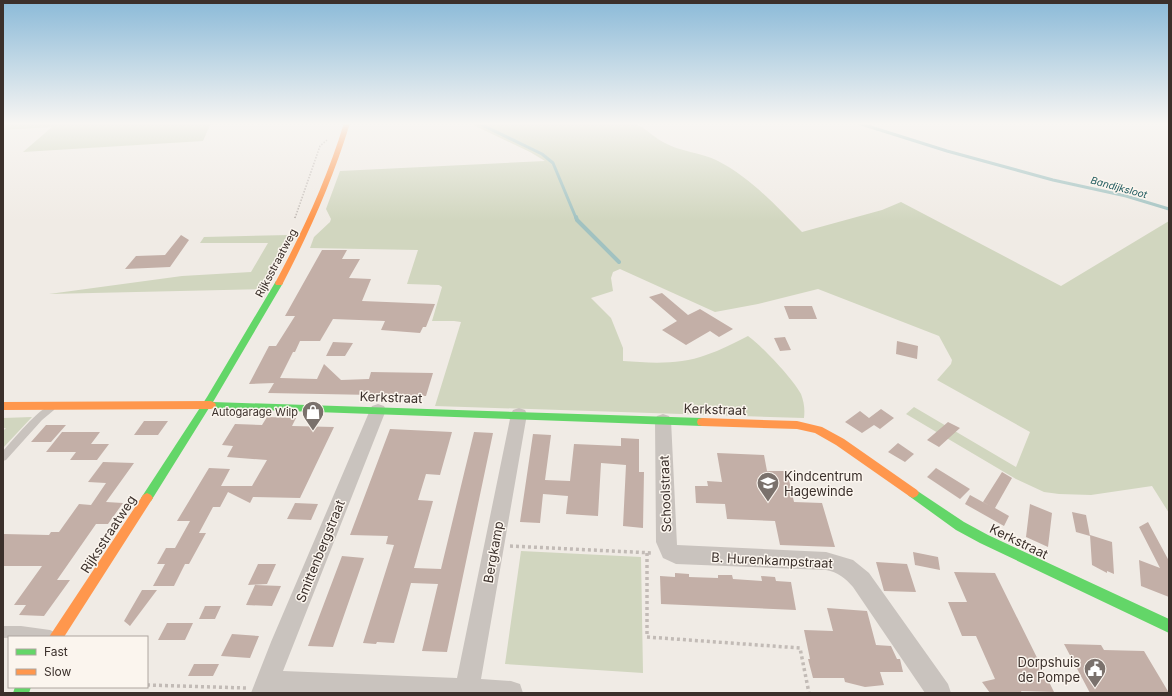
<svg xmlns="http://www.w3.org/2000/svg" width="1172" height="696" font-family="Inter,sans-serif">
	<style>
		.green { fill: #d1d6bf }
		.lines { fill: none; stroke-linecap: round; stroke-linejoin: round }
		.stream-far1 { stroke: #a1c2c1; stroke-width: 3 }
		.stream { stroke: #a1c2c1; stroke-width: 4 }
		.building { fill: #c3afa7 }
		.path-far2 { stroke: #c2bbb6; stroke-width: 1.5; stroke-dasharray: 1.5 1.5; stroke-linecap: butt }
		.path-far1 { stroke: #c2bbb6; stroke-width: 2; stroke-dasharray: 1.5 1.5; stroke-linecap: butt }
		.path { stroke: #c2bbb6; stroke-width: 3.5; stroke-dasharray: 3 3; stroke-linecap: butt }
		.lane { fill: #c9c3be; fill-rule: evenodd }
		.street { fill: #c9c3be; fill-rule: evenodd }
		.fast { fill: #63d668; fill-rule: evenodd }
		.slow { fill: #ff974d; fill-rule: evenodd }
		.labels { text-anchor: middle; stroke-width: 3; stroke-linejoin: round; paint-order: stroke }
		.far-water-label { font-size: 10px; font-style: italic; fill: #1f5a5e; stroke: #fbf5ee }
		.street-label { font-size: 11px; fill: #3b302b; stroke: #fbf5ee }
		.poi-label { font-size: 11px; fill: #3b302b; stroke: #fbf5ee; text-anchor: end }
		.near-street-label { font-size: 13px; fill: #3b302b; stroke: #fbf5ee }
		.near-poi-label { font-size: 13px; fill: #3b302b; stroke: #fbf5ee; text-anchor: start }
	</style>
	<rect width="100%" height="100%" fill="#f0ebe5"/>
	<!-- green -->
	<path class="green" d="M3,123H228L210,125L203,141L23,152L52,127L3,130Z
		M469,123L482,125L496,123H633C645,127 652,136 663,142C680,152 701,152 718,161C751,178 776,206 802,232L882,210L901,202L1061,286L1169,221V513L1152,486L1091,495L1059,494L1044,492L1016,479L906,414L914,407L1016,467L1030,432L937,380L951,364L952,360L939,336L818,289L758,304L715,312L620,269L613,272L611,278L613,291L591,298L611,318L623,348V361C650,363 680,365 706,355C721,350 734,343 748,336C761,345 794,380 801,394C804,402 805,409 804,418L435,406L461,322L454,321H432L442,287L439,285L407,284L418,250L310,248L314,237L330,222L331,219L326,209L340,171L545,161L530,152Z
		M290,235H293L275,270L263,289L49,294L182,276L251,272L268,243H200L204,237Z
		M32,417L3,448V431L6,428H3V418Z
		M521,551L641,557L643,673L505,664Z"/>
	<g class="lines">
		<!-- stream-far1 -->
		<path class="stream-far1" d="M478,123L542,154L553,163L576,218
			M858,123L947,151L1053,180L1126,196L1169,209"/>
		<!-- stream -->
		<path class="stream" d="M576,217L577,220L619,262"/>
	</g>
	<!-- building -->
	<path class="building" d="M181,235L189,240L170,267L125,269L136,256L165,255Z
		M322,250H347L342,259H360L349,278L371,279L362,301L435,304L426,327H423L420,333L381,330L385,321L333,319L320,341H300L295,352H293L280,378L317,379L324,364L341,380L369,379L371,372L433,373L426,396L268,393L274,383L249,384L269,346H276L295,316H285Z
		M662,293L688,315L700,309L733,329L719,337L710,331L686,345L662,330L677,321L649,297Z
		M784,306H812L817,319H789Z
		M785,337L791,350L780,351L774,338Z
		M897,341L918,346L917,359L896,354Z
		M333,342L353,343L345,356H326Z
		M881,409L894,418L880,429L874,425L862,433L845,422L860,411L869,418Z
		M267,417L296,418L292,426L334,427L300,498L253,497L250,503L228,492L220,507H213L199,533H206L189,564H185L174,586H153L165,564H157L166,548H175L190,521H177L209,468L230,469L221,486H252L267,460L227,457L233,446L222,445L235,424L262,425Z
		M144,421H168L158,435H134Z
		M948,422L960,428L939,447L927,440Z
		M46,425H66L51,442H31Z
		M390,429L452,432L440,475L426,474L418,500L433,501L414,568L441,569L474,432L493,433L447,652L422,651L438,584L411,583L394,643L377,642L376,644L363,643L394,545L386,544L388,536L350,535Z
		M62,432H100L91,444H109L97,460H70L76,452H46Z
		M533,434L551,435L545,480L570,481L574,444L621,446V438L639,439V472H644L643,528L623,526L626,465L601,463L598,516L566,514L568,496L543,494L540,523L520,522Z
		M898,443L914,454L905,462L888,452Z
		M717,453L764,455L767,471H787L794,502L822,503L835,547L780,545L775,521L727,519L725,504L696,503L695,486H708L707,481L722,482Z
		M103,462L134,463L106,502L123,503L108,524H96L57,580H70L44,616L19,615L26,605H14L42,566H3V534L49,535L51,532H59L79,504L91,505L106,483L88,482Z
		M936,468L970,489L960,499L927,477Z
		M1002,472L1012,478L995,508L1009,516L1004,526L965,504L970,495L990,506L983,502Z
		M295,503L318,504L311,520L287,519Z
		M1030,504L1052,513L1048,547L1026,537Z
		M1072,512L1086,515L1090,536L1076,532Z
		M1148,522L1169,561V597L1141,586L1139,560L1160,568L1139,527Z
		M1090,535L1112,542L1114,574L1107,571V573L1092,565Z
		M913,552L938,557L940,570L915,565Z
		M342,556L364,558L333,647L308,646Z
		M876,562L907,564L916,592L884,591Z
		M258,564H276L267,584L248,585Z
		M954,572L995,573L1054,692L1021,691L1022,693H990L982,682L995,679L976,636H962L948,602H967Z
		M675,573L689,574V577L718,578V575H732L733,579L762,581L761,576L775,577L776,581L791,582L796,610L661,604L660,576L675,577Z
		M255,585L281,586L272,606L246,605Z
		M142,590H157L130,626L124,621Z
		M205,606H221L215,619H199Z
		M827,608L867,611L876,645L891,646L897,659H900L903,672H880L884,685L865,687L845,682L844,678H813L808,659H810L804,630L833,631Z
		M167,623H193L185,640H158Z
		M232,634L259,636L250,658L221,656Z
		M1064,644L1101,645L1104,650L1144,651L1169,693H1090Z
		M194,664H219L213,676H188Z"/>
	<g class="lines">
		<!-- path-far2 -->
		<path class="path-far2" d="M295,218L320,146L327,140"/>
		<!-- path-far1 -->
		<path class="path-far1" d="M295,218V217"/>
		<!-- path -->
		<path class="path" d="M510,546L653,553
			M647,553V637L800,648L809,693
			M147,685L246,688"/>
		<!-- lane -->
		<path class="lane" d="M51,405L54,406L55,408L54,410L42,420L6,460L3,461V451C13,440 38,409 51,405Z
			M3,626H21L50,630L54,632L56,636L3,638Z"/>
		<!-- street -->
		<path class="street" d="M378,404L384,406L386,410L283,671L457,678L511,414L513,410L519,408L525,410L527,414L481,679L511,681L520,684L523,693H251L271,642L370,410L372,406Z
			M663,414L669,416L671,420L677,545L826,552L853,560L869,573L948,684L951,693H925L853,587C845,578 838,572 826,570L676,564L663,558L656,542L655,420L657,416Z"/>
		<!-- fast -->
		<path class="fast" d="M276,281H282L283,283L213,402L702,418L706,419L707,422L706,425L702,426L209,408L151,501L147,503L143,501L141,498L143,495L207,397Z
			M913,488L964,522L988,535L1169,619V633L980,543L956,530L909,496L907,493L909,490Z
			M15,687H31L29,693H13Z"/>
		<!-- slow -->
		<path class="slow" d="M344,123H350C333,179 310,231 283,283L282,285H276L275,283C303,231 327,179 344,123Z
			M211,401L215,403L216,405L215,407L211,409L3,410V402Z
			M702,418L797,421L822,427L844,439L917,490L919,493L917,496L913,498L909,496L836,445L815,433L797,429L702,426L698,425L697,422L698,419Z
			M147,493L151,495L153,498L151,501L64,637H49L143,495Z"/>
	</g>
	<!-- sky -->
	<linearGradient id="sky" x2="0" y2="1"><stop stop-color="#8bbad8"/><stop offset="0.56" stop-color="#f8f6f3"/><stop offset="1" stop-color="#f8f6f3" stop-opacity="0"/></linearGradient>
	<rect width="1172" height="221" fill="url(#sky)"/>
	<!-- icons -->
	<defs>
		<g id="shop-pin" transform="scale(1.15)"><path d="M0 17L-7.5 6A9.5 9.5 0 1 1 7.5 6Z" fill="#7a716c" stroke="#fbf5ee"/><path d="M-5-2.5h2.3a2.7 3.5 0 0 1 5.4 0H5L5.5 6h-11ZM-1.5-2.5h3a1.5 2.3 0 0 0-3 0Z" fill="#fff"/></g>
		<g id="school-pin" transform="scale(1.15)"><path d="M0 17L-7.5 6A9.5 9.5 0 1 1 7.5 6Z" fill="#7a716c" stroke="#fbf5ee"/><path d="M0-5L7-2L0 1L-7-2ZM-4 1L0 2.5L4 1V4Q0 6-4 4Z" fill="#fff"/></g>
		<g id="civic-pin" transform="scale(1.15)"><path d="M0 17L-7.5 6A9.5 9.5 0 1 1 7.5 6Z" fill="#7a716c" stroke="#fbf5ee"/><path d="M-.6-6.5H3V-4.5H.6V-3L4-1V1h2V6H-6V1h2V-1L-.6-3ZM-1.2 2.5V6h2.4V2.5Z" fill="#fff"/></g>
	</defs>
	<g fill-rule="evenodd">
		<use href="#shop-pin" x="313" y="412"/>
		<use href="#school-pin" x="768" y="483"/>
		<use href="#civic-pin" x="1095" y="669"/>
	</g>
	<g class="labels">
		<!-- far-water labels -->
		<g class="far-water-label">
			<text transform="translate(1119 187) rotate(15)" y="4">Bandijksloot</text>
		</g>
		<!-- street labels -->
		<g class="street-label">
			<text transform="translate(276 263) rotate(-62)" y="4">Rijksstraatweg</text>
		</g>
		<!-- poi labels -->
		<g class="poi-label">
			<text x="298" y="416">Autogarage Wilp</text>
		</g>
		<!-- near-street labels -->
		<g class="near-street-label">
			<text transform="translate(391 397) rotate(2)" y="5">Kerkstraat</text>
			<text transform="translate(715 409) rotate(2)" y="5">Kerkstraat</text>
			<text transform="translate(665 494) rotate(-92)" y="5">Schoolstraat</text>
			<text transform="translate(108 534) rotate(-57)" y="5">Rijksstraatweg</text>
			<text transform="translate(1019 541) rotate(26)" y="5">Kerkstraat</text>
			<text transform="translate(320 551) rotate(-68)" y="5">Smittenbergstraat</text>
			<text transform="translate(493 552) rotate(-80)" y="5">Bergkamp</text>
			<text transform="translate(772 560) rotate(3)" y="5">B. Hurenkampstraat</text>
		</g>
		<!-- near-poi labels -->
		<g class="near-poi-label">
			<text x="784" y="481">Kindcentrum<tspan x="784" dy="15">Hagewinde</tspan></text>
			<text x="1080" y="667" text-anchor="end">Dorpshuis<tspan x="1080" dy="15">de Pompe</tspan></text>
		</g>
	</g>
	<!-- border -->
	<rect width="1172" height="696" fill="none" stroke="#3b302b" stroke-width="8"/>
	<!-- legend -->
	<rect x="8" y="636" width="140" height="52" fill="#fbf5ee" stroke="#aea6a0"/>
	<rect x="16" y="649" width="20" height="6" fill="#63d668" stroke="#aea6a0"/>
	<text x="44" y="656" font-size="12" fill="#3b302b">Fast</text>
	<rect x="16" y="669" width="20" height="6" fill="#ff974d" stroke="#aea6a0"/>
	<text x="44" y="676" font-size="12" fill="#3b302b">Slow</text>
</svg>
